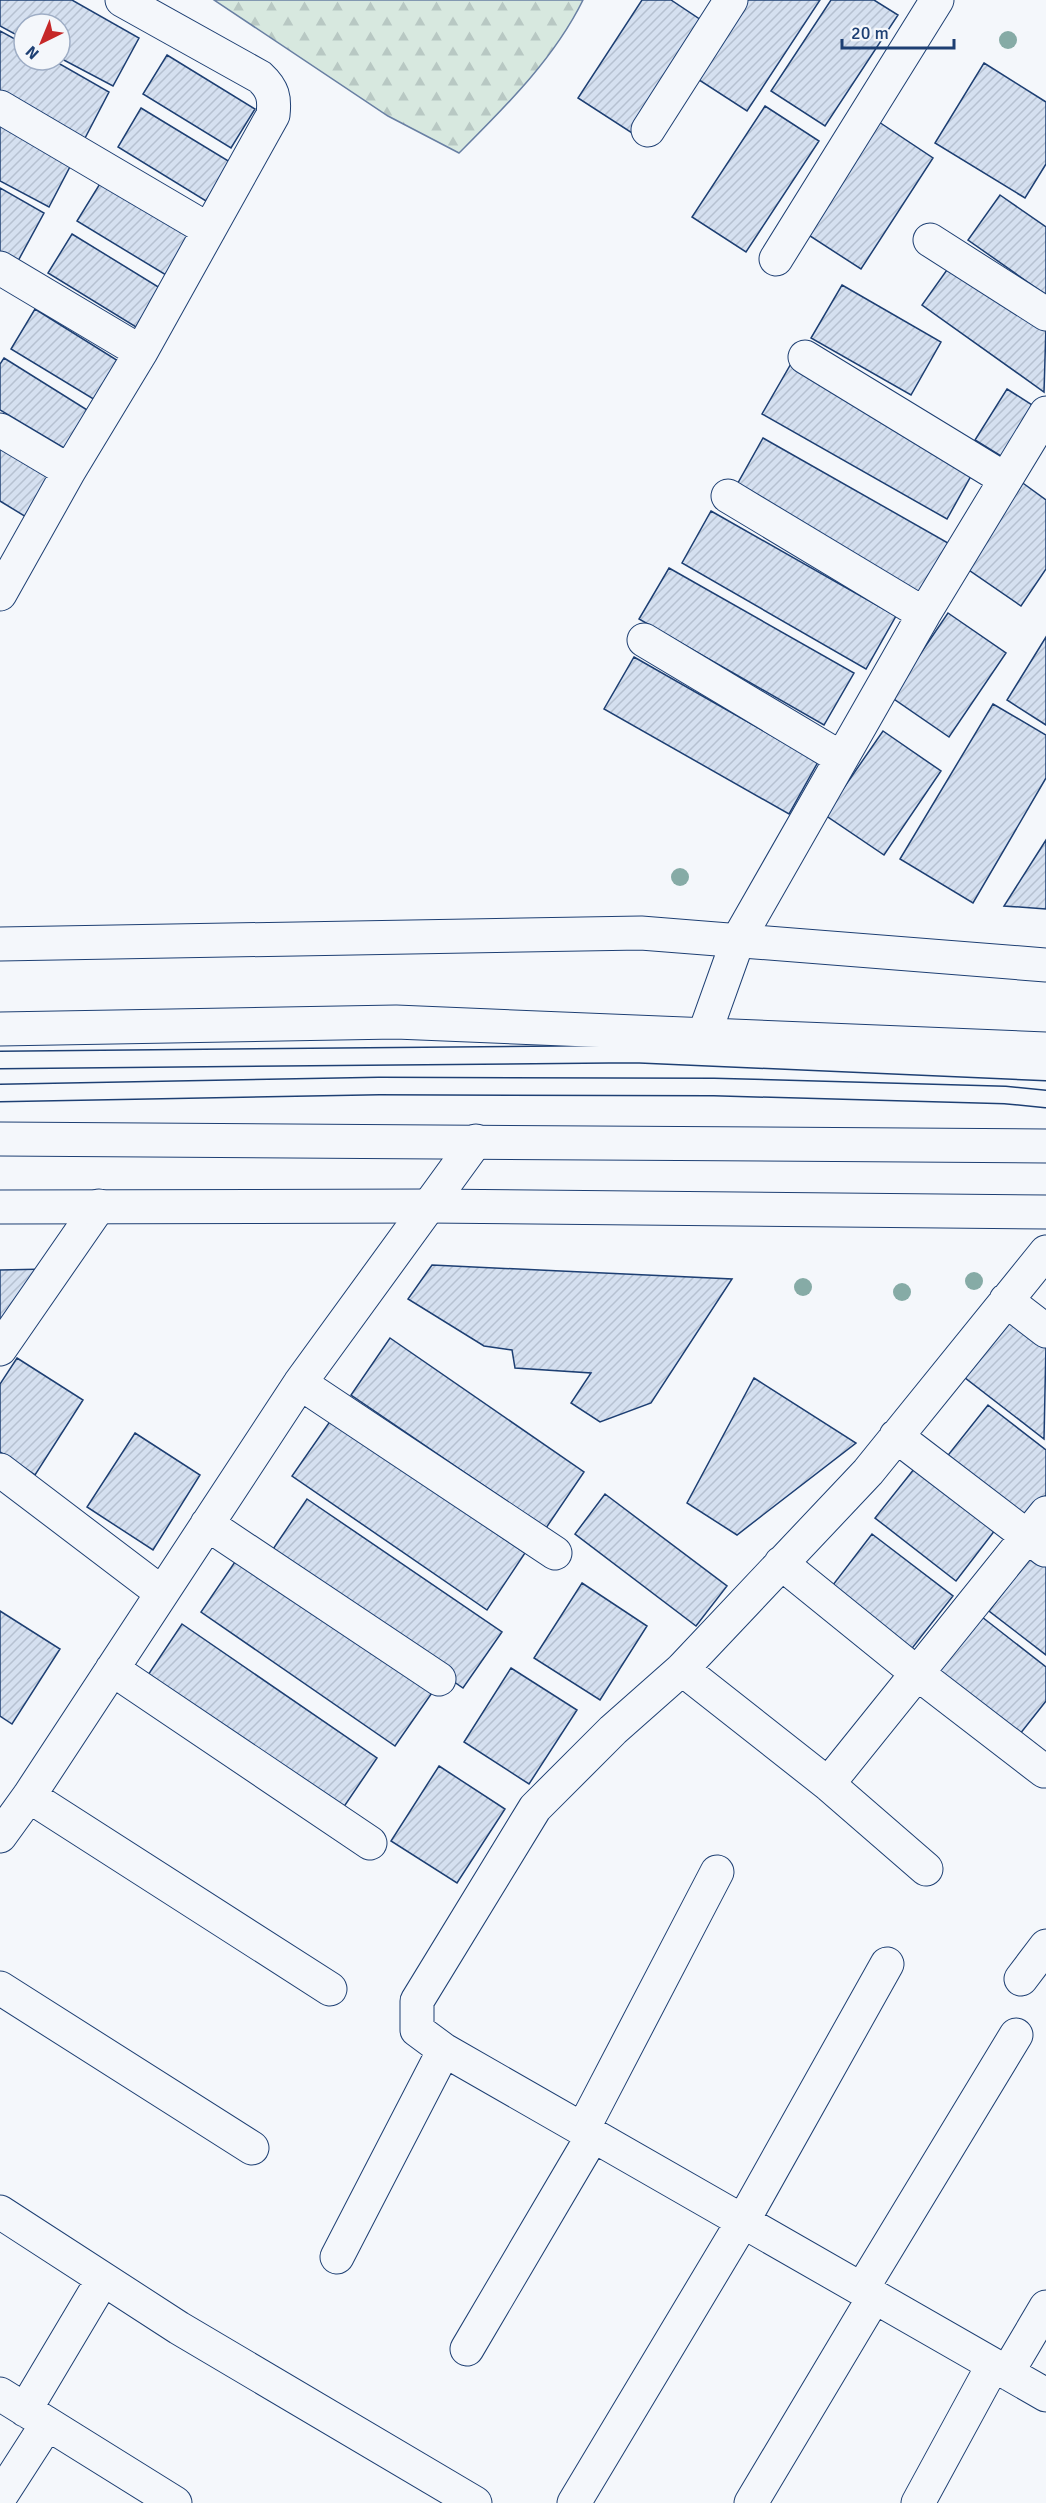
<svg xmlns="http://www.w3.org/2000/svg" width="1046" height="2503" font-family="Signika,sans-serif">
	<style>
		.forest { fill: url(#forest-firs); stroke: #687fa3; stroke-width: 1.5 }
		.building { fill: url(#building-hatch); stroke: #1d3f73; stroke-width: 1.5 }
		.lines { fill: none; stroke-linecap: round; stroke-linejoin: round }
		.service-casing { stroke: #1d3f73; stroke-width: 19 }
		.minor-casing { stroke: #1d3f73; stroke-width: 35 }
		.tertiary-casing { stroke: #1d3f73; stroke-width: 35 }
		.primary-casing { stroke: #1d3f73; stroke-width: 35 }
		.service { stroke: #f4f7fb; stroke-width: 16 }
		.minor { stroke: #f4f7fb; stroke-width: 33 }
		.tertiary { stroke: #f4f7fb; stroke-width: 33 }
		.primary { stroke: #f4f7fb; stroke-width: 33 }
		.tree { fill: #86aba6 }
	</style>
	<defs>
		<pattern id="forest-firs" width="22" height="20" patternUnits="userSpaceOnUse" patternTransform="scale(1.5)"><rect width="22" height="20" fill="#d7e8df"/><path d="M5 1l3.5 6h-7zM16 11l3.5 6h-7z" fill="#b8c8c3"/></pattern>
		<pattern id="building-hatch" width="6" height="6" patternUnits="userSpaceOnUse" patternTransform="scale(1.5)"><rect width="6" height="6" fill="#d5e0f0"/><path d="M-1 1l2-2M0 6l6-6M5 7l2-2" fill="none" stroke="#b6c1d1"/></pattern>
	</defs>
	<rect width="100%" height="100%" fill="#f4f7fb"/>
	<!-- forest -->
	<path class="forest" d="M214,0H583C554,59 505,107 459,153L388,116Z"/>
	<!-- building -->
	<path class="building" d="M0,0H72L139,38L113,86L60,58V24H24V39L0,26Z
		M642,0H671L704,22L632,133L578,98Z
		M743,0H820L747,111L693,76Z
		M831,0H874L898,15L825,126L771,91Z
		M0,31L24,44V60H53L109,92L84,140L0,96Z
		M167,55L255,109L231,148L143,94Z
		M984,63L1046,102V164L1025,198L935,143Z
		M765,106L819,141L746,252L692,217Z
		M141,108L230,162L206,201L118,147Z
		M0,117L74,159L49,207L0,181Z
		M879,122L933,158L861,269L807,234Z
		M101,182L189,236L166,275L77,221Z
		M0,188L44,213L18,261L0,252Z
		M1000,195L1046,227V295L968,240Z
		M72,234L160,288L136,327L48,273Z
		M954,260L1046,326L1044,392L922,305Z
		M842,285L941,342L911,395L811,338Z
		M35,309L123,364L100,403L11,349Z
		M4,358L92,413L69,451L0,410V364Z
		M792,362L976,467L947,519L762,414Z
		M1007,389L1040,410L1009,461L975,440Z
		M763,438L948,543L918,595L734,490Z
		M0,448L54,481L31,520L0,501Z
		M1020,481L1046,500V569L1021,606L963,566Z
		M711,511L896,616L866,669L682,563Z
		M669,568L854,673L824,725L639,619Z
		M948,613L1006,653L949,737L891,697Z
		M1046,637V725L1007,700Z
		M634,657L818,762L789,814L604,709Z
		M993,704L1046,735V778L973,903L900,859Z
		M883,731L941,771L884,855L825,815Z
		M1046,840V909L1004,906Z
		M432,1265L732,1279L651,1403L600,1422L571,1403L591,1373L515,1368L512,1350L484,1346L408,1299Z
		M47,1269L0,1330V1270Z
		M1010,1317L1046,1344L1044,1439L964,1377Z
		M390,1338L584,1472L546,1528L351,1395Z
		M17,1358L83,1400L35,1475L0,1452V1384Z
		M754,1378L856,1443L737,1535L687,1503Z
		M988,1405L1046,1450V1495L1022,1527L941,1464Z
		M331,1420L525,1553L487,1610L292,1476Z
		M135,1433L200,1475L153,1550L87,1507Z
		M922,1459L1002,1521L956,1581L875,1518Z
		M605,1494L727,1586L696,1626L575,1534Z
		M307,1499L502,1632L463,1688L269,1555Z
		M872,1534L953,1596L906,1656L826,1594Z
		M1035,1551L1046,1560V1655L989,1611Z
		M239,1556L434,1690L395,1746L201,1612Z
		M582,1583L647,1626L600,1700L534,1658Z
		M0,1611L60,1649L12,1724L0,1716Z
		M982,1617L1046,1667V1701L1016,1739L935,1677Z
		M182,1624L377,1758L339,1814L144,1681Z
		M511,1668L577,1710L529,1784L464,1742Z
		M439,1766L505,1809L457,1883L391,1841Z"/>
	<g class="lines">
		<!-- service casing -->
		<g class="service-casing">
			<path id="service" d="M0,1060L634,1054L1046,1072
				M0,1093L379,1086L714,1087L1005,1095L1046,1099"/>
		</g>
		<!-- minor casing -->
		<g class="minor-casing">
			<path id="minor" d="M0,107L209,230
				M648,130L731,0
				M930,240L1046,314
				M776,259L937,0
				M0,268L141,352
				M805,357L1005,479
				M0,430L69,471
				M728,496L924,614
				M0,594L69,471L141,352L273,115C275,98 273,89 260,77L122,0
				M644,640L841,758
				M704,1035L738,940L924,614L1046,413
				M1046,1252L868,1472L682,1669L613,1730L535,1808L417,2001V2030L444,2050L1046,2395
				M1006,1300L1046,1331
				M0,1349L99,1206
				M300,1383L555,1553
				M896,1436L1045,1550
				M0,1470L162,1593
				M207,1524L439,1679
				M781,1563L918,1674L1044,1771
				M112,1669L370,1843
				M682,1669L828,1784L926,1869
				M828,1784L1046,1513
				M29,1796L330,1989
				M0,1836L29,1796L300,1383L476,1141
				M1021,1979L1046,1946
				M0,1988L252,2148
				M583,2129L717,1872
				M0,2212L179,2328L475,2503
				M337,2257L444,2050
				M862,2289L1016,2035
				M467,2349L593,2135
				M1007,2373L1046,2307
				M0,2394L175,2503
				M25,2410L103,2279
				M0,2497L47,2424
				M574,2503L743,2221L887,1964
				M751,2503L874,2297
				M918,2503L993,2365"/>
		</g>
		<!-- tertiary casing -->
		<g class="tertiary-casing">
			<path id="tertiary" d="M0,944L641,933L1046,965
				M0,1207L427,1206L1046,1212"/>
		</g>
		<!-- primary casing -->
		<g class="primary-casing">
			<path id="primary" d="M0,1029L396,1022L1046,1049
				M0,1139L1046,1146"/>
		</g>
		<!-- service -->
		<use href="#service" class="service"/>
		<!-- minor -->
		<use href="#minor" class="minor"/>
		<!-- tertiary -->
		<use href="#tertiary" class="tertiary"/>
		<!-- primary -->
		<use href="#primary" class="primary"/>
	</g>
	<!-- trees -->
	<g class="tree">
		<circle cx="1008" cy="40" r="9"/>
		<circle cx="680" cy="877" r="9"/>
		<circle cx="974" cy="1281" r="9"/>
		<circle cx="803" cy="1287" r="9"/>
		<circle cx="902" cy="1292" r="9"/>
	</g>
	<!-- north arrow -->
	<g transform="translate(42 42) rotate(223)"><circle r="28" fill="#f4f7fb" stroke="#9eadc5" stroke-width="1.5"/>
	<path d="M0-4.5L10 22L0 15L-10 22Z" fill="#c62828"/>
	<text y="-9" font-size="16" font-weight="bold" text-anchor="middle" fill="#1d3f73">N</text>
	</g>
	<!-- scale -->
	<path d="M842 39v9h112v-9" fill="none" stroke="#1d3f73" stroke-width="3"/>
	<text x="851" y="39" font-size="18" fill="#1d3f73" stroke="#f4f7fb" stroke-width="4.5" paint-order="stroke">20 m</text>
</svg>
